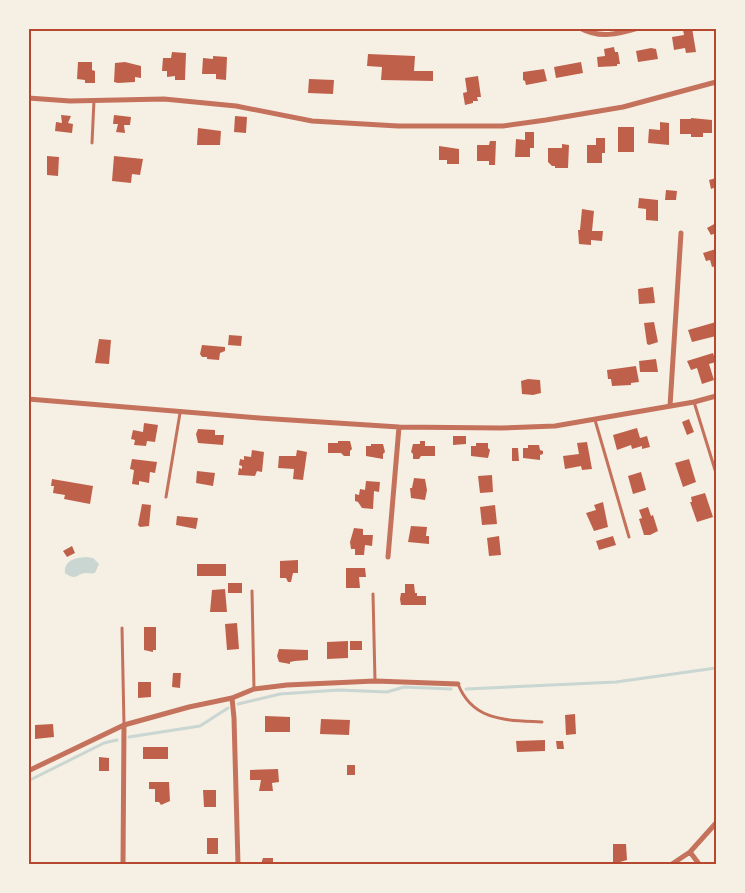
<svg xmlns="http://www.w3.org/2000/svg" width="745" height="893" font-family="'Open Sans',sans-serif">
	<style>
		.water { fill: #c9d6d2 }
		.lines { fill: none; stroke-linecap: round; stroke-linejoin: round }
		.stream { stroke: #c9d6d2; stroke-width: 3 }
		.building { fill: #bf614a }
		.service { stroke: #c5725c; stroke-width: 3 }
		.minor { stroke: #c5725c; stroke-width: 5 }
		.neatline { fill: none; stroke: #b5482f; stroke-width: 2 }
	</style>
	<rect width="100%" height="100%" fill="#f6efe4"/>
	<!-- water -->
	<path class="water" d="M86,557L93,558L99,564L95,573C92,574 89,573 86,573C76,573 78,582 65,573C64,560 75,558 86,557Z"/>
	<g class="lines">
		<!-- stream -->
		<path class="stream" d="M466,689L616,682L716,668
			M238,704L280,694L339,690L387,692L404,687L451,689
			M129,737L200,726L228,708
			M28,781L104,743L117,740"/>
	</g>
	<!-- building -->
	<path class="building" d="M692,28L696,52L686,53L685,48L674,50L672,37L684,35L683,30Z
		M614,47L615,52H618L620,64H617V66L598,67L597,57L605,56L604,49Z
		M651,48L656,49L658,59L638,62L636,51Z
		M172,52L186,53L185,80H175V76L167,77V71H162L163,58H171Z
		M368,54L415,56L414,71H433V81L381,80L382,67L367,66Z
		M213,56L227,57L226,80L216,79V74H202L203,58L213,59Z
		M78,62H92V70L95,71V83H85V80L77,79Z
		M125,62L141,66V78L135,77V82L118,83L114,82L115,63Z
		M581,62L583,73L556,78L554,67Z
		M544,69L547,81L526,85L525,81L523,80V72Z
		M478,76L481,97H477L478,101H473V103L465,105L463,93L467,92L465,78Z
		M309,79L334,80L333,94L308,93Z
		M61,115L71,116L68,123L73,124L72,133L55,131L56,122L62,123Z
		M114,115L131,117L130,125H124L125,133L116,132L118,124H113Z
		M235,116L247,117L246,133L234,132Z
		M691,118L712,120V133H703V137H691V134H680V119H691Z
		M660,122L669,123V145L648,143L649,129L660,130Z
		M618,127H634V152H618Z
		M198,128L221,131L220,145H197Z
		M525,132H534V148H530V157H515L516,139L525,140Z
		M596,138H605V153H602V163H587V145H596Z
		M490,141H496L495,165H489V161H477V145H489Z
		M562,144L569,145L568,168H555V166H552L548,162V148H562Z
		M439,146L459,149V164H447V160H439Z
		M47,156L59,157L58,176L47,175Z
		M114,156L143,159L140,175L132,174L131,183L112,181Z
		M716,178V187L711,189L709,180Z
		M666,190L677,191L676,200H665Z
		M639,198L658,200V221L646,220V209L638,208Z
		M582,209L594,211L592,231H603L602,241L591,240V245L579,244L578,230H580Z
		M716,223V233L711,235L707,228Z
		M716,249V266L712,267L710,260L706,261L703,253Z
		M653,287L655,303L639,304L638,289Z
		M654,322L658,342L649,345L647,344L644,323Z
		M716,322V336L692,342L688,330Z
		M229,335L242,336L241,346L228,345Z
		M99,339L111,340L109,364L95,363Z
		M202,345L225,347V351L220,353L219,360L207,359V357H202L200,354Z
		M713,353L716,362L709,364L714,380L702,384L697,368L691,370L687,361Z
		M656,359L658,372H640L639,361Z
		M636,366L639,382L631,383V385L612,386L611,379H608L607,370Z
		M528,379L540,380L541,393L533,395L522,394L521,381Z
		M689,419L694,432L687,435L682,422Z
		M144,423L158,425L155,442L147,441L146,446L134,445L135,440L131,439L133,430L143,432Z
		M637,428L640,438L647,436L650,447L642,449V446L632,449L631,445L617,450L613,435Z
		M198,429L215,430V435H224L223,445L198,443L196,434Z
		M453,436H466V444L453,445Z
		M338,441H350L352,449L350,451V456H344L341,453H328V443H338Z
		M420,441H425V446H435V456H421L419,459H413V454L411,452L413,444H420Z
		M587,442L592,469L582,470L581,466L565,469L563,456L579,454L577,443Z
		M476,443H488V448L490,450L488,458L471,456V446H476Z
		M371,444H383L385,452L383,454V459L366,456V446H371Z
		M528,445H539L540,450L543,451V454L540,455V460L523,458V448H528Z
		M512,448H518L519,461H512Z
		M252,450L264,452L262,472L257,471L255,476L238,475L239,468L242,469V466L239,465L240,459L244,460V456L251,457Z
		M297,450L307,452L303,480L293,479L294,469L278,468L279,456H296Z
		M132,459L157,462L155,473L150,472L149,483L139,481V485L132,484L134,470L130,469Z
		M689,459L696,482L683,487L675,463Z
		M197,471L215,473L213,486L196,483Z
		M641,472L646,490L633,494L628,476Z
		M492,475L493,492L480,493L478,476Z
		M414,478L425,479L427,490L425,500L411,498L410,488H412Z
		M52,479L93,486L90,504L64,499L65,495L53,493L54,486H51Z
		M366,481L380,482L379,492L374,491L373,509L362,508L358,502L355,501V494L359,495L360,489L365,490Z
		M705,493L713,517L697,522L690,502H692L691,497Z
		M603,502L608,527L594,531L586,513L596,510L594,505Z
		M142,504L151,505L149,526L140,527L138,525Z
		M495,505L497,524L482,525L480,507Z
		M648,507L651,516L653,515L658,531L650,535H644L639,519L642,518L639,510Z
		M177,516L198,518L196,529L176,525Z
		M411,526L427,527L426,536H429V544L408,542Z
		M354,528L363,529V535H373L372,546L365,545L364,555H355V549H351L350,542Z
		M499,536L501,555L489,556L487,538Z
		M613,536L616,545L599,550L596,541Z
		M72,546L75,553L67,557L63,551Z
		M298,560V573H293L291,582H288L286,578H280V561Z
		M197,564H226V576H197Z
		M346,568H365L366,577H359L360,588H346Z
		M228,583H242V593H228Z
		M405,584H414L415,593H417V596H426V605H401L400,599L401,593H405Z
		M225,589L227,612H210L212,590Z
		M237,623L239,649L227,650L225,624Z
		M144,627H156V650H153V652L144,650Z
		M348,641V658L327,659V642Z
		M350,641H362V650H350Z
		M279,649L308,650V660L295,661L290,662V664L279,662L277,656Z
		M173,673H181L180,688L172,687Z
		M138,682H151V697L138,698Z
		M575,714L576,734L566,735L565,715Z
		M265,716L290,717V732H265Z
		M321,719L350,720L349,735L320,734Z
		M53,724L54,737L35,739V725Z
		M545,740V751L517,752L516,741Z
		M556,741H563L564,749H557Z
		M143,747H168V759H143Z
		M99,757L109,758V771H99Z
		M347,765H355V775H347Z
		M278,769L279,782L272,783L273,791H259L261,780H250V770Z
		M149,782H169L170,801L161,805L159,802H155V789H149Z
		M203,790H216V807H204Z
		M207,838H218V854H207Z
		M613,844H626L627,860L620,862V864H613Z
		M263,858H273V864H261Z"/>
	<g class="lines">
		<!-- service -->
		<path class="service" d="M92,143L94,100
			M694,402L716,473
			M595,420L629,537
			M166,497L180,413
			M252,591L254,689
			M373,594L375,681
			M122,628L124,725
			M458,684C473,722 507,720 542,722"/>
		<!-- minor -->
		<path class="minor" d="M580,28C600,39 618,34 638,28
			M28,98L70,101L164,99L236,106L312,121L398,126H503L546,120L623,107L716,82
			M28,399L259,418L399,427L501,428L555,426L694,402L716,396
			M670,406L681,233
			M388,557L399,427
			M232,698L234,718L238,864
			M28,771L124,725L189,707L232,698L254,689L287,685L375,681L458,684
			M690,852L699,864
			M123,864L124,725
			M672,864L690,852L716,823"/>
	</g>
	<!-- border -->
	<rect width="745" height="893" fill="none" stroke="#f6efe4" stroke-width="60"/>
	<rect x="30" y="30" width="685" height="833" class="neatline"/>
</svg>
